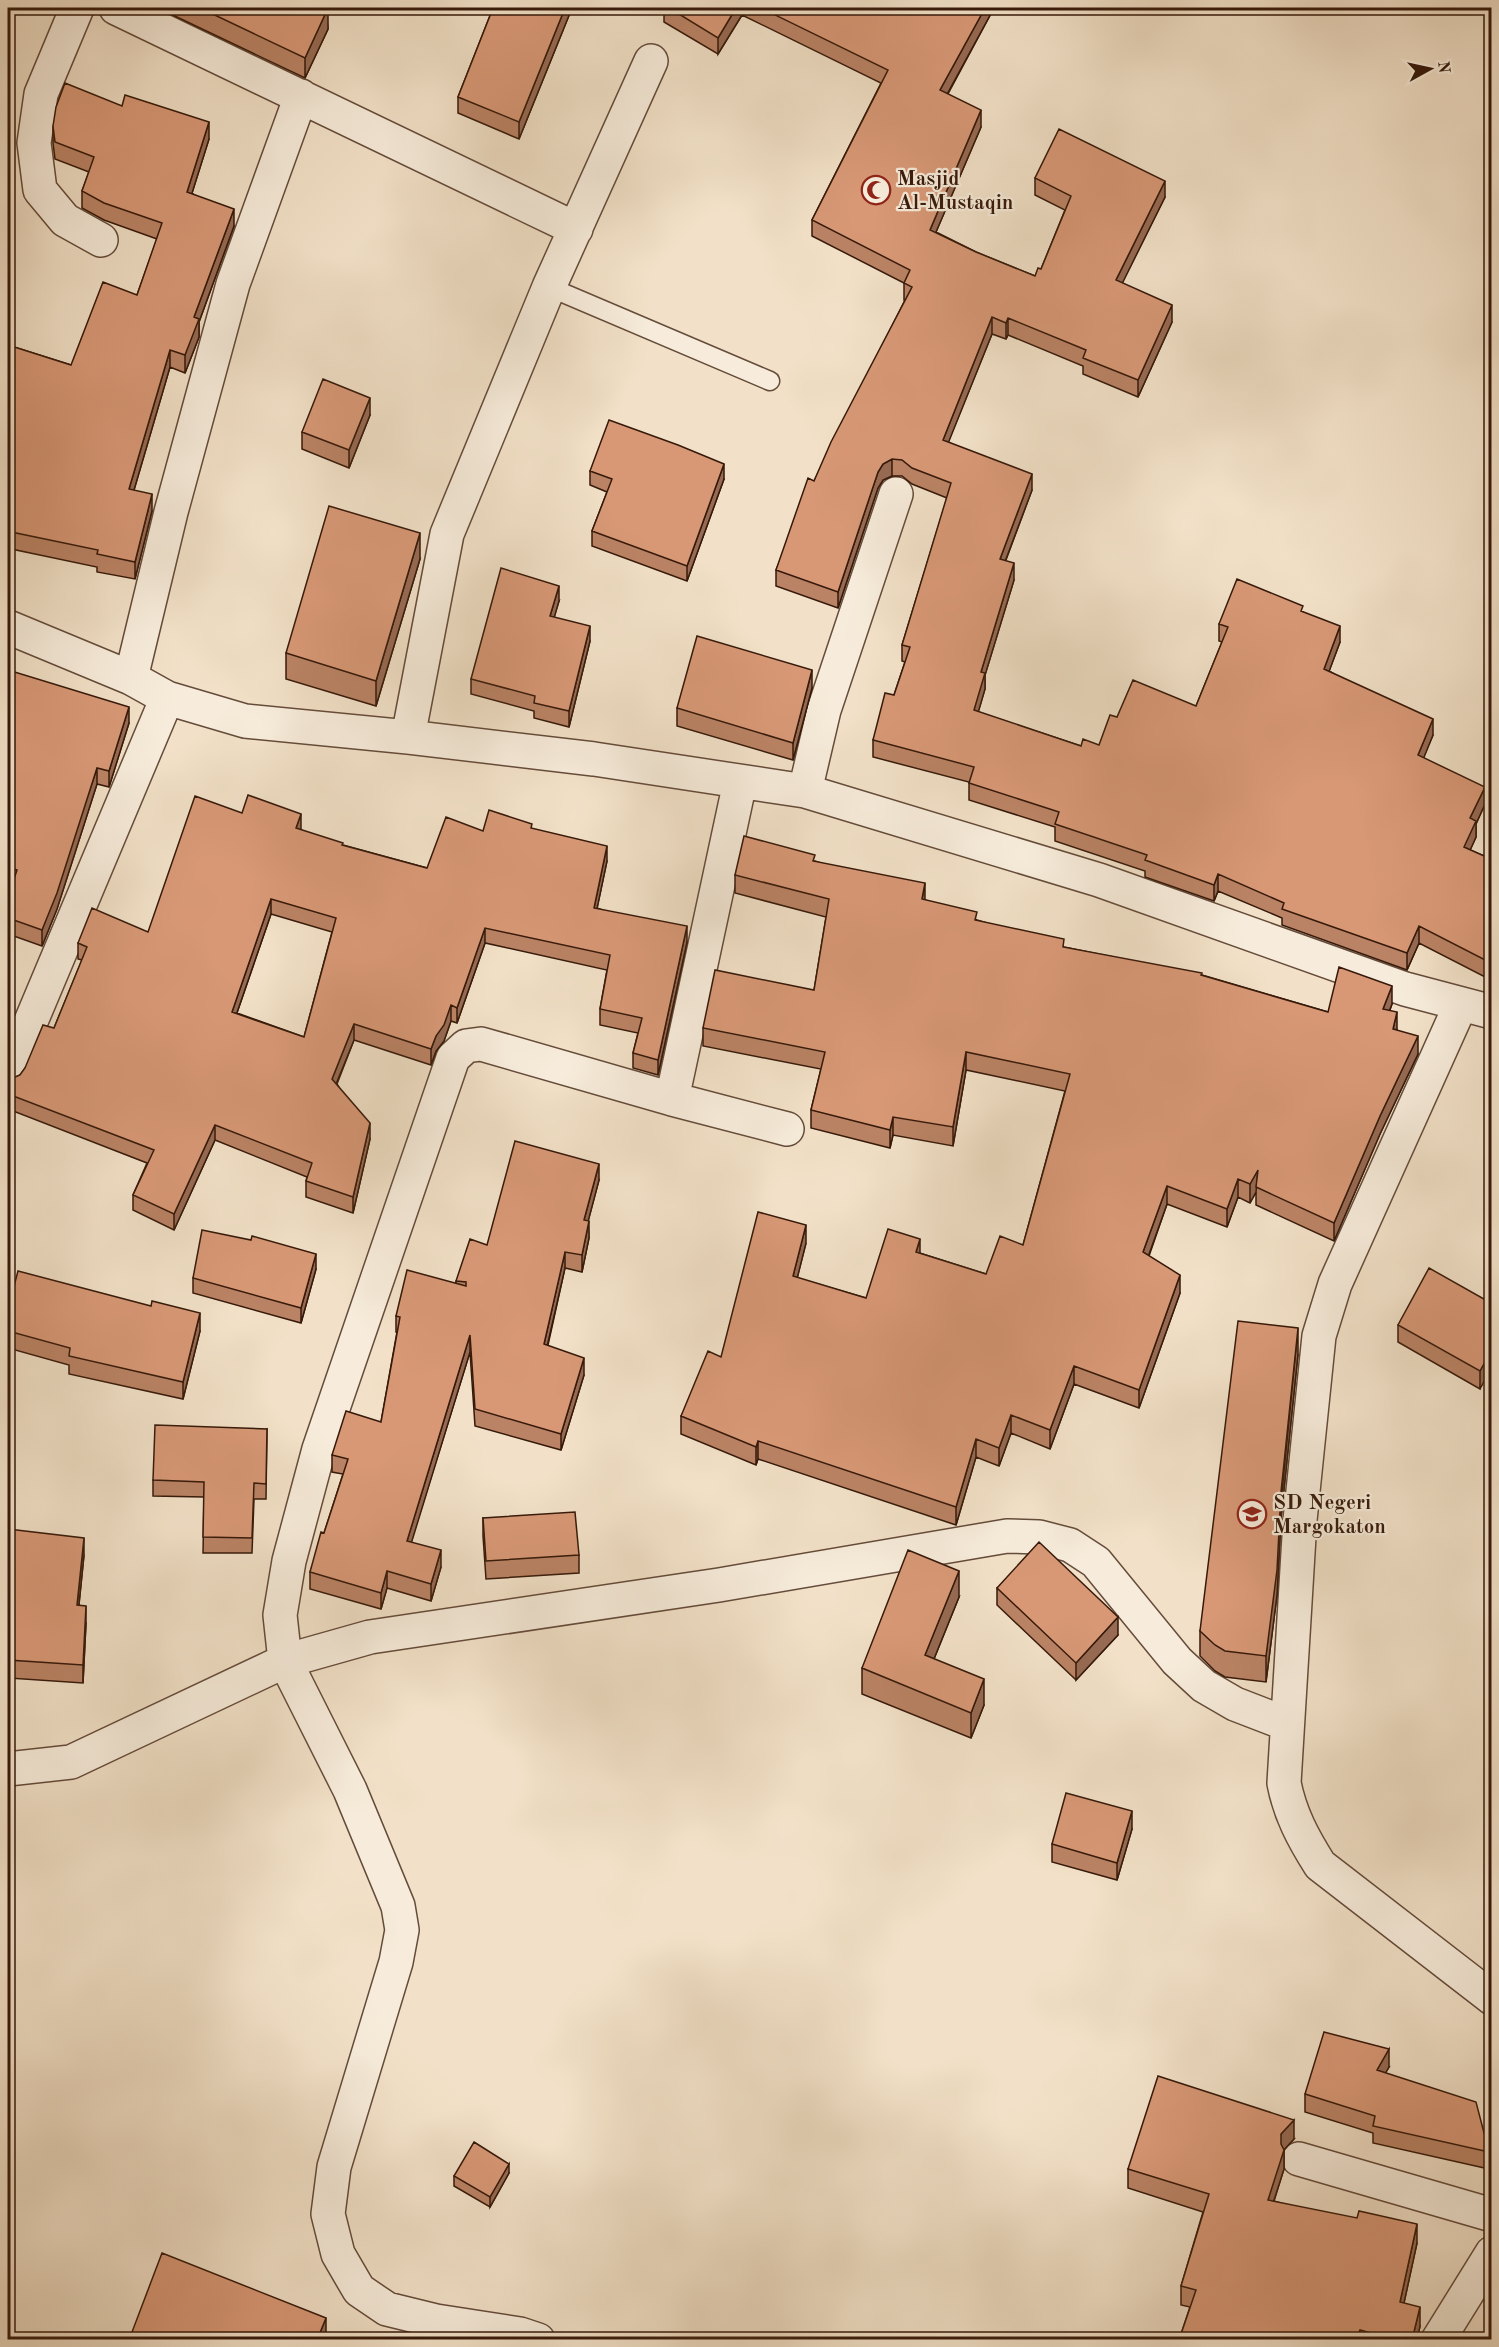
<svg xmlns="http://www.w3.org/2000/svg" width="1499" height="2347" font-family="'Old Standard TT',serif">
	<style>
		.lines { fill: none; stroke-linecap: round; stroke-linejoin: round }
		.lane-casing { stroke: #654b3a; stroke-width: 21 }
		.street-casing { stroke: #654b3a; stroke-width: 36 }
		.lane { stroke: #f7ecdb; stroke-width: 18 }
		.street { stroke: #f7ecdb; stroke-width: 33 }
		.wall { fill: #ba8365; stroke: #36190a; stroke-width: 1.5; fill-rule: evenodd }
		.shaded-wall { fill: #976a53; stroke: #36190a; stroke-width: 1.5 }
		.building { fill: #d89876; stroke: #36190a; stroke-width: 1.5; fill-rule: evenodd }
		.labels { text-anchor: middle; stroke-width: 4.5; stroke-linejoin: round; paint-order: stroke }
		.poi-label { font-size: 21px; font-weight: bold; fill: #36190a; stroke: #f7ecdb; text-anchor: start }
	</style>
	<rect width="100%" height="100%" fill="#f2e1c8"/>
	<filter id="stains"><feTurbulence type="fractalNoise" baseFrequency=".00333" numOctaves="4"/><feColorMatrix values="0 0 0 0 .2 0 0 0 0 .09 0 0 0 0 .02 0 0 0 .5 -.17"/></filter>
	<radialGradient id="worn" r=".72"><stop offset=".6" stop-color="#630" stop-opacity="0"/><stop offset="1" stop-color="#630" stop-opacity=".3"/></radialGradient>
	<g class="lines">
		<!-- lane casing -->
		<g class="lane-casing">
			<path id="lane" d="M549,287L770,381"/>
		</g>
		<!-- street casing -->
		<g class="street-casing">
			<path id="street" d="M77,8L41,94L34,143L40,190L65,220L101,240
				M116,8L576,229
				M8,627L131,678L167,698L245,721L408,737L594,759L805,791L1099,880L1405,989L1492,1012
				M131,678L171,512L233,284L301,96
				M408,737L447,534L549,287L651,61
				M805,791L824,710L896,494
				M1461,1004L1335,1284L1319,1336L1300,1520L1284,1783C1290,1814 1303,1838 1320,1865L1492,1998
				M8,1076L167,698
				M672,1099L787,1129
				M8,1769L71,1762L285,1661L370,1637L719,1585L1007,1536L1039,1537L1070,1545L1096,1562L1177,1661L1204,1686L1235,1704L1287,1724
				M1299,2159L1492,2215
				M538,2340L520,2334L436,2321L387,2309L359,2290L338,2254L328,2214L334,2167L396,1962L402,1930L398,1906L350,1790L285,1661L280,1615L289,1561L319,1449L453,1058L466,1046L481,1044L672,1099L740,782
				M1438,2340L1492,2253"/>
		</g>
		<!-- lane -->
		<use href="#lane" class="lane"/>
		<!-- street -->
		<use href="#street" class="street"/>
	</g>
	<!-- wall -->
	<path class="wall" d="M158,8H326L328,29L305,78Z
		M493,8H572L519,139L458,113V97Z
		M664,8H994L948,94L981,127L936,232L976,252L1035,276L1041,269L1065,210L1035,195V178L1165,197L1122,283L1172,322L1138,397L1083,374V366L1008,335L1006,339L992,334L948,442L1032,490L1006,560L1014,580L985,675V689L978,712L1081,746L1099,745L1117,717L1196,706L1222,642L1219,641V624L1303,612L1340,642L1329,671L1433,735L1423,758L1485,804L1476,824V837L1470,850L1491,859V980L1419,943L1407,970L1282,925V918L1218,891L1214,901L1145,877V871L1055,841V827L969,800V782L873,757V740L894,695L905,662L902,661V645L947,498L912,484L902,476H892L883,480L878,488L838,608L776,586V570L814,481L905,300H904V283L812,236V220L881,83L742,15L718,54L664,22Z
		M122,106L209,139L192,193L234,226L199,322V337L185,373L170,367L134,490L152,511L135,579L97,572V567L11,549L8,564V345L71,365L137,295L157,239L104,220L82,208V191L89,172L55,159L53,143V126Z
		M370,415L349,468L302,449V432Z
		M590,471L724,479L687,581L592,546V531L607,492L590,485Z
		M420,559L376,706L286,679V653Z
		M559,601L554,617L590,641L569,727L534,718V711L471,694V679Z
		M8,670L129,723L109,787L97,784L57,909L42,946L8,934V897L12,885L8,883Z
		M812,688L793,760L677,726V708Z
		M242,813L301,830L343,845L427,868L483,831L532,829L607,861L597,908L687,942L658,1075L633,1068V1053L638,1033L600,1025V1009L607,970L485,943L457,1023L451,1021L444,1041L436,1051L431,1065L354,1040L337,1084L370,1139L353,1213L306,1197V1181L307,1177L215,1140L174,1230L133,1210V1195L147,1163L8,1109V1094L11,1079L20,1075L54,1028L82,960L78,959V943L148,932ZM271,914L332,932L304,1037L237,1013Z
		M815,861L925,900L977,920L1064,947L1202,975L1328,1012L1392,1004L1390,1010L1397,1030L1418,1054L1380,1134L1334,1241L1256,1205V1192L1250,1203L1238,1197L1227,1227L1167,1204L1149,1256L1180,1293L1139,1408L1074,1384L1050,1449L1011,1433L999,1466L976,1457L956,1525L758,1459L756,1465L681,1434V1416L721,1357L806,1243L797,1278L866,1298L920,1253L986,1274L1023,1245L1065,1091L966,1070L953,1146L893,1135L890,1148L811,1128V1110L821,1069L703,1046V1028L814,990L826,917L735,893V875Z
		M599,1180L588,1221L589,1238L582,1272L565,1268L548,1345L584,1375L561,1450L475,1426L470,1352L411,1542L441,1567L431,1601L387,1588L381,1609L310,1589V1572L324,1533L343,1474L332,1472V1455L381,1422L397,1332H396V1316L456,1283V1281L487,1245Z
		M316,1269L301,1323L193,1293V1278Z
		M1491,1303L1480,1389L1398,1342V1325Z
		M151,1306L200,1331L183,1399L69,1374V1365L8,1348V1309Z
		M1298,1354L1281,1518L1277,1595L1266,1682L1225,1677L1215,1671L1200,1656V1631Z
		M267,1429L266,1499H254L252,1553H203L204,1497L153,1496V1480Z
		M483,1518L579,1555V1573L486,1579L483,1536Z
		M8,1529L84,1555L79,1605L86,1623L83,1683L9,1678L11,1741H8Z
		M997,1588L1118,1635L1076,1680L997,1605Z
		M959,1597L934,1659L984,1705L971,1738L862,1694V1668Z
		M1132,1829L1117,1880L1052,1862V1844Z
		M1389,2067L1385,2073L1489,2152V2169L1373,2143V2133L1305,2112V2094Z
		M1294,2139L1284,2150V2169L1274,2201L1417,2243L1404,2303L1420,2326L1417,2340H1179L1190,2307L1181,2305V2286L1203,2212L1128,2188V2169Z
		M509,2173L490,2207L454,2186V2176Z
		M132,2332L326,2336L324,2340H132Z"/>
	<!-- shaded-wall -->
	<path class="shaded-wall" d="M328,8V29L305,78V58Z
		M565,8H572L519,139V122Z
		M736,8H742V15L718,54V38Z
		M985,8H994L940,107V90Z
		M981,110V127L930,246V230Z
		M209,122V139L187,209V192Z
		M1165,181V197L1116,296V280Z
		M234,209V226L199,322V337L185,373V355L194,317Z
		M1172,305V322L1138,397V380Z
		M992,317V334L943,456V440Z
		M1008,318V335L1006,339V323Z
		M170,350V367L129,507V489Z
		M370,398V415L349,468V450Z
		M892,459V476L883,480L878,488L838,608V592L878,472L883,464Z
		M724,464V479L687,581V566Z
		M1032,474V490L1000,575V559Z
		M152,494V511L135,579V562Z
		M11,532V549L8,564V547Z
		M420,533V559L376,706V681Z
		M1014,563V580L985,675V689L974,727V710L981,672Z
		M559,586V601L550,632V616Z
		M590,626V641L569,727V711Z
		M1340,626V642L1324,685V669Z
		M812,670V688L793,760V743Z
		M129,707V723L109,787V771Z
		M1433,719V735L1418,772V755Z
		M97,768V784L57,909L42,946V930Z
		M1485,787V804L1476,824V837L1464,864V847L1470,818Z
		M301,814V829L296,844V828Z
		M607,846V861L594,923V908Z
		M1218,874V891L1214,901V885Z
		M925,883V901L922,899Z
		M271,899V914L232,1027V1012Z
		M687,926V942L658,1075V1060Z
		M1419,926V943L1407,970V953Z
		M485,928V943L457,1023V1008Z
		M1392,986V1004L1383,1027V1009Z
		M451,1005V1021L444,1041L436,1051L431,1065V1049L436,1036Z
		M1397,1012V1030L1393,1029Z
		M354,1024V1040L332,1094V1079Z
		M1418,1036V1054L1380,1134L1334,1241V1223L1380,1116Z
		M966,1052V1070L953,1146V1127Z
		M893,1117V1135L890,1148V1130Z
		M370,1123V1139L353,1213V1197Z
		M215,1125V1140L174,1230V1214Z
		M599,1164V1180L584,1237V1220Z
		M1258,1170L1256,1192L1250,1203V1184Z
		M1238,1179V1197L1227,1227V1209Z
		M1167,1186V1204L1143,1271V1252Z
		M589,1221V1238L582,1272V1255Z
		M806,1225V1243L793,1295V1276Z
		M920,1239V1257L916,1252Z
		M565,1252V1268L544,1360V1344Z
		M316,1254V1269L301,1323V1308Z
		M1180,1275V1293L1139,1408V1390Z
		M200,1313V1331L183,1399V1382Z
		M1298,1328V1354L1281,1518L1277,1595L1266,1682V1656Z
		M470,1335V1352L407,1557V1541Z
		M1491,1351V1369L1480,1389V1371Z
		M584,1358V1375L561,1450V1434Z
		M1074,1366V1384L1050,1449V1430Z
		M1011,1415V1433L999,1466V1448Z
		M976,1439V1457L956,1525V1507Z
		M758,1441V1459L756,1465V1447Z
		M84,1538V1555L77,1623V1605Z
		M441,1550V1567L431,1601V1584Z
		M387,1571V1588L381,1609V1593Z
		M959,1571V1597L925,1681V1655Z
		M86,1606V1623L83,1683V1665Z
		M1118,1617V1635L1076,1680V1663Z
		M984,1679V1705L971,1738V1713Z
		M1132,1811V1829L1117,1880V1863Z
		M1389,2049V2067L1377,2088V2070Z
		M1294,2120V2139L1281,2153L1284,2150V2169L1268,2219V2200L1281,2134Z
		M509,2164V2173L490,2207V2197Z
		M1417,2224V2243L1400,2321V2302Z
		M1420,2307V2326L1417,2340H1412Z
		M326,2318V2336L324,2340H317Z
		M1360,2330V2340H1356Z"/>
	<!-- building -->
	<path class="building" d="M200,8H328L305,58Z
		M493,8H565L519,122L458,97Z
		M669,8H736L718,38Z
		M761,8H985L940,90L981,110L930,230L976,252L1035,276L1038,268L1041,269L1071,196L1035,178L1059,129L1165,181L1116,280L1172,305L1138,380L1083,358L1086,350L1008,318L1006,323L992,317L943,440L1032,474L1000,559L1014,563L981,672L985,673L974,710L1081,746L1083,739L1099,745L1110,715L1117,717L1133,680L1196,706L1228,627L1219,624L1237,579L1303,606L1301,611L1340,626L1324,669L1433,719L1418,755L1485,787L1470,818L1476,821L1464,847L1491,859V963L1419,926L1407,953L1282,909L1284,903L1218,874L1214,885L1145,860L1147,855L1055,824L1059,812L969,783L974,767L873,740L885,693L894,695L910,647L902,645L951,483L912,468L902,460L892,459L883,464L878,472L838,592L776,570L808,478L814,481L831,442L912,287L904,283L910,270L812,220L888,70Z
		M65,83L122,106L125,95L209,122L187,192L234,209L194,317L199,319L185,355L170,350L129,489L152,494L135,562L97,554L98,550L11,532L8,547V345L71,365L103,282L137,295L162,223L104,203L82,191L94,157L55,142L53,126L56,107Z
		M323,379L370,398L349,450L302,432Z
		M609,420L678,445L724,464L687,566L592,531L612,479L590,471Z
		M329,506L420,533L376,681L286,653Z
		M501,568L559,586L550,616L590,626L569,711L534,703L535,696L471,679Z
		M697,636L812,670L793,743L677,708Z
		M8,670L129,707L109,771L97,768L57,893L42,930L8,918V897L17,870L8,867Z
		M248,795L301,814L296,828L343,843L342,845L427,868L446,817L483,831L489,810L532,824L531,828L607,846L594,908L687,926L658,1060L633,1053L642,1018L600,1009L610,955L485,928L457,1008L451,1005L444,1025L436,1036L431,1049L354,1024L332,1079L370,1123L353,1197L306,1181L312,1163L215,1125L174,1214L133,1195L154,1150L8,1094V1078L11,1079L20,1075L25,1068L43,1025L54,1028L87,947L78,943L92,908L148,932L195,796L242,813ZM271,899L336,918L304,1037L232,1012Z
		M744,836L815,855L813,861L925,883L922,899L977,912L975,920L1064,939L1063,947L1202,973L1201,975L1328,1012L1339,967L1392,986L1383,1009L1397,1012L1393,1029L1418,1036L1380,1116L1334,1223L1256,1187L1258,1170L1250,1184L1238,1179L1227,1209L1167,1186L1143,1252L1180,1275L1139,1390L1074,1366L1050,1430L1011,1415L999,1448L976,1439L956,1507L758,1441L756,1447L681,1416L708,1351L721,1357L758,1212L806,1225L793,1276L866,1298L888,1229L920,1239L916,1252L986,1274L1000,1236L1023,1245L1070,1074L966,1052L953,1127L893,1117L890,1130L811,1110L825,1052L703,1028L715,970L814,990L829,899L735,875Z
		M515,1141L599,1164L584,1220L589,1221L582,1255L565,1252L544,1344L584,1358L561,1434L475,1409L470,1335L407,1541L441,1550L431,1584L387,1571L381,1593L310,1572L321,1532L324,1533L348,1459L332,1455L346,1411L381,1422L400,1317L396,1316L407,1270L466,1286V1282L456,1281L470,1239L487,1245Z
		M202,1230L251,1240L252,1236L316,1254L301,1308L193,1278Z
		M1429,1268L1491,1303V1351L1480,1371L1398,1325Z
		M18,1271L151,1306L152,1301L200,1313L183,1382L69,1356L70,1348L8,1331V1309Z
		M1238,1321L1298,1328L1281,1492L1277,1570L1266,1656L1225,1651L1215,1645L1200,1631Z
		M155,1425L267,1429L266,1484L254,1483L252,1538L203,1537L204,1482L153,1480Z
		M575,1512L579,1555L486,1561L483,1518Z
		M8,1529L84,1538L77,1605L86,1606L83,1665L8,1660Z
		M1039,1542L1118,1617L1076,1663L997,1588Z
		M908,1550L959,1571L925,1655L984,1679L971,1713L862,1668Z
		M8,1673H9L11,1723H8Z
		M1066,1793L1132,1811L1117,1863L1052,1844Z
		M1324,2032L1389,2049L1377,2070L1476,2102L1489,2152L1373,2126L1375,2116L1305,2094Z
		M1158,2076L1294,2120L1281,2134V2144L1284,2150L1268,2200L1357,2218L1359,2211L1417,2224L1400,2302L1420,2307L1412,2340H1396L1360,2330L1356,2340H1179L1196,2290L1181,2286L1209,2194L1128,2169Z
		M474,2142L509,2164L490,2197L454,2176Z
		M162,2253L326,2318L317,2340H151L132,2332Z"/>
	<!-- icons -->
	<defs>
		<g id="mosque-ring" transform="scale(1.5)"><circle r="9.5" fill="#f7ecdb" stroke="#8f2418" stroke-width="1.5"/><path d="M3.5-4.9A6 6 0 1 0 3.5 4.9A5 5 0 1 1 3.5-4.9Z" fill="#8f2418"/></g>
		<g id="school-ring" transform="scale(1.5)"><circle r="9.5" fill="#f7ecdb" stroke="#8f2418" stroke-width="1.5"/><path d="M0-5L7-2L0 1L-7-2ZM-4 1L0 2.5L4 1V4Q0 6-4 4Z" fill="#8f2418"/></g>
	</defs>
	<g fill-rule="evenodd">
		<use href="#mosque-ring" x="876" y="190"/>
		<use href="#school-ring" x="1252" y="1514"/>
	</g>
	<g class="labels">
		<!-- poi labels -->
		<g class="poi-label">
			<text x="897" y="185">Masjid<tspan x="897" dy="24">Al-Mustaqin</tspan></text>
			<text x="1273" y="1509">SD Negeri<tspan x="1273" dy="24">Margokaton</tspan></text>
		</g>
	</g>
	<!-- margin -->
	<rect width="1499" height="2347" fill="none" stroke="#f2e1c8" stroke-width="30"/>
	<rect x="9" y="9" width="1481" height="2329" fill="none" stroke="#36190a" stroke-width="3"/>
	<rect x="15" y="15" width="1469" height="2317" fill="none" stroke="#36190a" stroke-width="1.5"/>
	<!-- north arrow -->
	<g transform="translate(1430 69) rotate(82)" stroke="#f7ecdb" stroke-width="4.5" paint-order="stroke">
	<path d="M0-4.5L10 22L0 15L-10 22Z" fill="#36190a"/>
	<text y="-9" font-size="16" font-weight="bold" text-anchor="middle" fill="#36190a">N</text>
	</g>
	<rect width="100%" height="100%" filter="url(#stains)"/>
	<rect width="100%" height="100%" fill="url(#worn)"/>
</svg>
